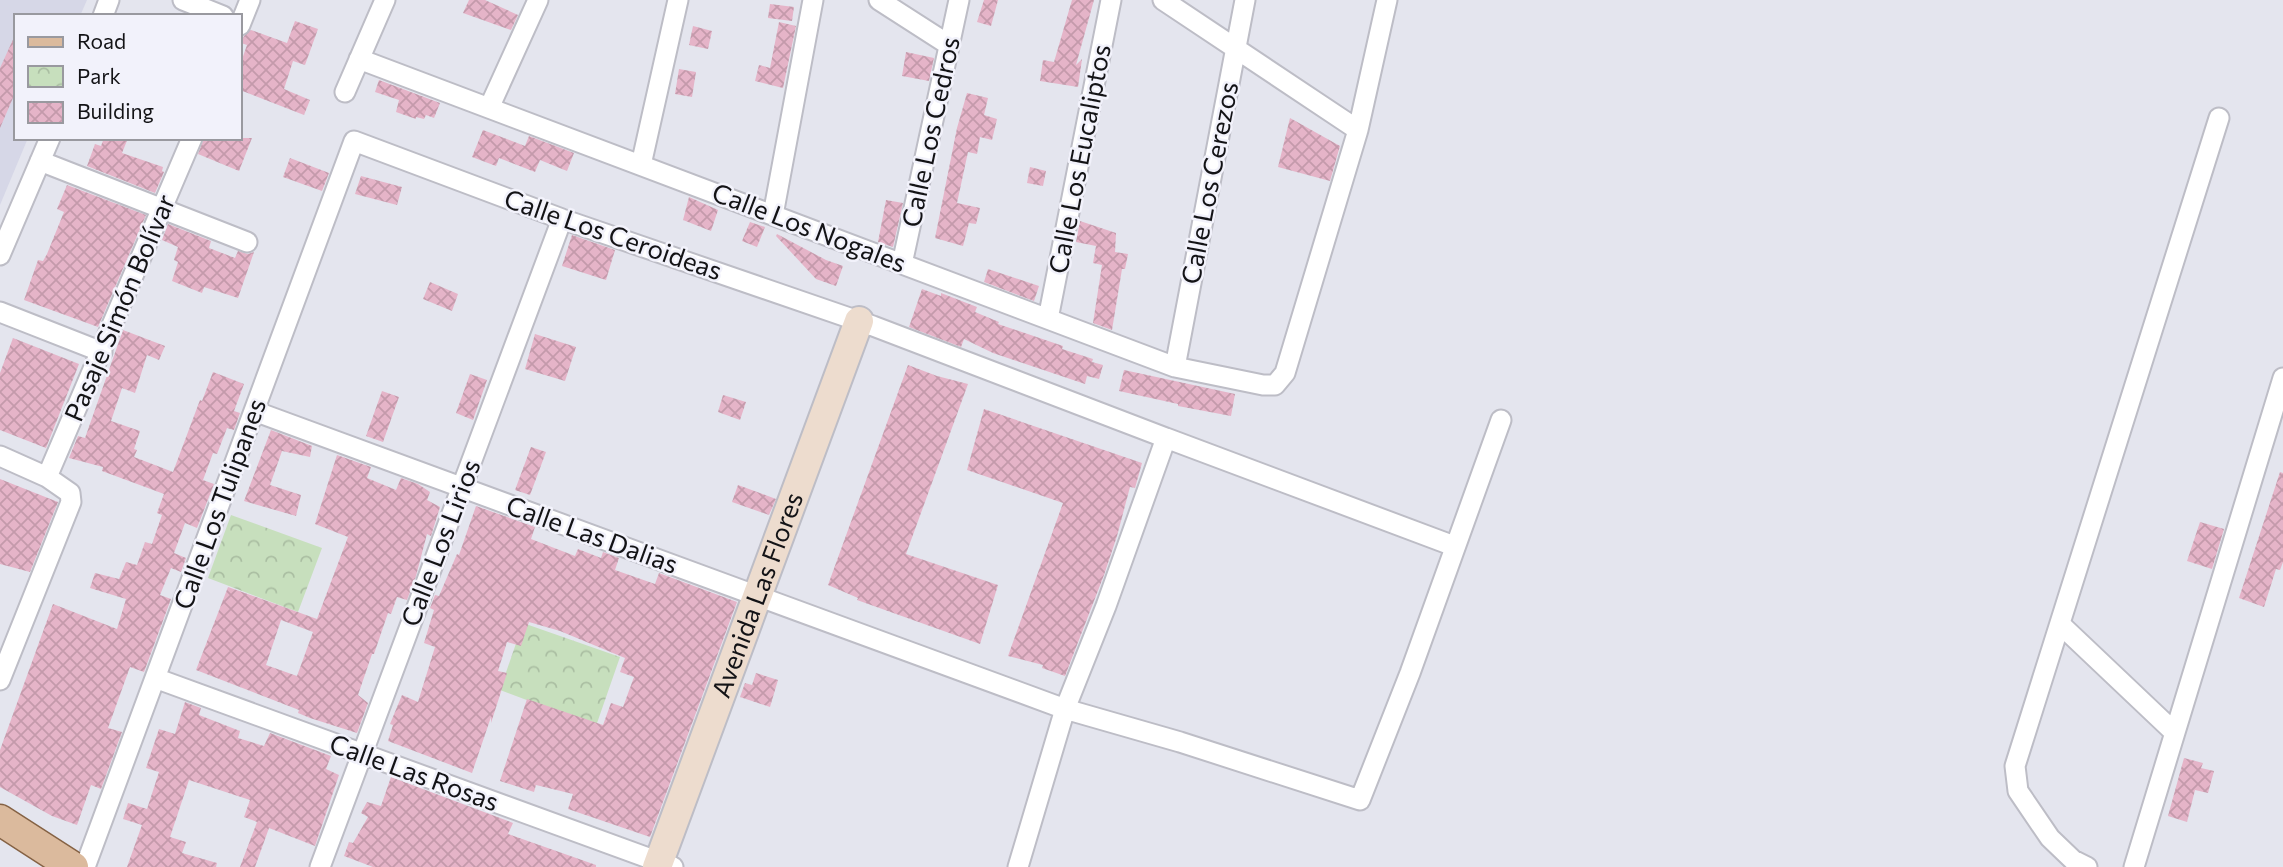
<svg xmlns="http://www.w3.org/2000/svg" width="2283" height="867" font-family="Commissioner,sans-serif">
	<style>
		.built { fill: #d6d7e7 }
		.park { fill: url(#park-crowns) }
		.building { fill: url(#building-cross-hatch); fill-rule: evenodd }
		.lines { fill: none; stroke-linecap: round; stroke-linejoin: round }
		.street-casing { stroke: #bdbdc6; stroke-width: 23 }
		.secondary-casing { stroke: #bdbdc6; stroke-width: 32 }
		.primary-casing { stroke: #856244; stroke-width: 33 }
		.street { stroke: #fff; stroke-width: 19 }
		.secondary { stroke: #eddcce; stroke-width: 28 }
		.primary { stroke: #dbba9d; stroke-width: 30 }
		.labels { text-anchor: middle; stroke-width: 5; stroke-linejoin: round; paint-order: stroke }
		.street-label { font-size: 26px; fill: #131316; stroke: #f2f2fb }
	</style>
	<defs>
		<pattern id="park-crowns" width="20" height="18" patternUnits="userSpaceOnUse" patternTransform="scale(1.75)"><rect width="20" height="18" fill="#c7dfbd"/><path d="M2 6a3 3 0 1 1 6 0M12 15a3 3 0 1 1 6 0" fill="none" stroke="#aabea2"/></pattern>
		<pattern id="building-cross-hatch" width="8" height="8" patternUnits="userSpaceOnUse" patternTransform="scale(1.75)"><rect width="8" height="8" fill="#e5b4c8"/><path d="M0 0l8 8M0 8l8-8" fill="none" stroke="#c49aab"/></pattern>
	</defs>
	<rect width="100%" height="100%" fill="#e4e5ee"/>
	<!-- built -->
	<path class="built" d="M0,0H87L80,16H16V138H28L0,205Z"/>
	<!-- park -->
	<path class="park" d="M231,515L322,548L298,612L208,578Z
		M523,623L620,657L596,726L500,690Z"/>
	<!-- building -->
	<path class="building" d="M469,0H485L518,15L511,30L463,13Z
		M984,0H998L991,26L977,22Z
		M1072,0H1094L1076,65L1082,59L1078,87L1040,81L1043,60L1054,62Z
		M770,4L794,7L792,21L768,18Z
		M295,21L318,29L305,65L293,61L284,89L310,100L304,115L240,90V65L247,45L241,43L244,36L251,30L287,43Z
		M779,22L796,26L783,88L755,81L759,65L770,68Z
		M693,26L712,31L708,49L689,45Z
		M16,33V91L0,128V68Z
		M906,52L934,58L929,81L902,76Z
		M679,69L696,72L692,97L675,94Z
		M379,80L440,103L434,118L426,115L424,119L416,117V119L396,112L399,100L375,92Z
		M967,93L988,98L984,115L997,119L992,140L980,137L977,154L968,152L957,203L980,208L976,224L969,223L963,246L935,238L957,128Z
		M1290,118L1340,146L1330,181L1278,167Z
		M483,130L525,146L529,136L574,153L567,171L540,160L535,172L499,158L496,166L472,157Z
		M104,138H128L122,153L163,167L162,171L164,172L155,193L87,166L95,144L101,146Z
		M204,138H252L239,171L198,154Z
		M290,158L329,173L322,191L283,177Z
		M1030,167L1046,171L1043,186L1027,183Z
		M361,176L402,187L397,205L355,194Z
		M67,185L146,215L98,327L24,300L38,260L43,261L47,254L64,212L57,209Z
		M689,197L718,210L711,231L683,220Z
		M886,200L903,203L893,247L878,242Z
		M1080,221L1116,233L1115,252L1128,254L1125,269H1122L1112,330L1093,323L1102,265L1093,263L1096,246L1076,242Z
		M750,222L765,227L757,247L742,241Z
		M168,224L211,241L209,248L235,258L238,251L248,254L254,252L238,298L204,287L202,293L172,281L178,262L174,260L178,247L162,240Z
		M777,234L826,260L843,266L836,286L816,279L776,236Z
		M572,235L615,250L606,280L562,266Z
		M988,269L1039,286L1034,301L984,282Z
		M430,282L458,294L452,311L423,299Z
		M922,289L941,296V293L977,307L975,312L999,322L998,324L1063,346L1062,349L1093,359L1092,362L1103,365L1099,379L1087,376L1085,384L993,353L964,339L961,347L909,327Z
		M123,330L165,346L159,360L147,355L135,393L122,388L111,421L140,431L134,449L137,450L134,457L173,472L200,400L202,401L213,372L244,384L234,411L240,413L234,430L227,428L217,454L213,453L203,480L214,484L197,528L185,523L174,553L186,558L181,572L171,568L160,595L171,599L144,672L130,667L108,728L122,732L101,789L91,785L77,825L52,816L0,787V750L53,604L117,629L126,599L90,588L95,573L119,579L126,562L137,565L145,542L152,544L162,515L157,513L164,494L102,471L103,467L69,458L78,436L85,438Z
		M535,334L576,347L565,381L525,369Z
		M13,338L79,364L46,448L0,430V373Z
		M908,365L937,376L968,384L906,554L998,585L980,644L857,600L858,598L828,585Z
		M1124,370L1235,394L1231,416L1178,406V404L1119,391Z
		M470,374L487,380L473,420L456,413Z
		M382,391L399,397L383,442L366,436Z
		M723,395L746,402L740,420L718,412Z
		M984,409L1142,463L1135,488L1130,487L1117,536L1104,575L1065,676L1042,668L1043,665L1008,656L1063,503L967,470Z
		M271,430L312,446L310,457L282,451L270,485L301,495L296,516L244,501Z
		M531,447L546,452L530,495L515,490Z
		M337,455L371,467L367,478L396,490L401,478L418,484L430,492L427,500L440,507L431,536L427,534L416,576L407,600L397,597L391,614L388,613L374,654H372L358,695L368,703L357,733L310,718L298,713L299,710L196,670L228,587L317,619L348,537L315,524ZM281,620L313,632L297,676L266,665Z
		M2280,472L2283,473V562L2280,570L2276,569L2264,607L2239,598Z
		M0,479L58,502L30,572L0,564Z
		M738,485L776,499L769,515L732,502Z
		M476,506L535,527L531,539L575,556L578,549L601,558L603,552L619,558L615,570L655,584L659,573L737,602L650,837L568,809L573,794L536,785L534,792L500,781L527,699L603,725L611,703L623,707L634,677L620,672L625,658L560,631L529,622L521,646L507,642L498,671L507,673L491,723V717L472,773L388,741L393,725L390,724L402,695L418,702L435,647L424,643L434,610L430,608L435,595L439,596L457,554L459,555Z
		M2200,522L2224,529L2212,569L2187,561Z
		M756,673L778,680L770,707L740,697L745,683L752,685Z
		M185,702L201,708L199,715L240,731L238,738L264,746L270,733L331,756L326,769L339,775L315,846L269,828L255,867H240L257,822L244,817L250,800L189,780L170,837L186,842L182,853L217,863L216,867H127L142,825L123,819L128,803L147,809L159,772L146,768L159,729L175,734Z
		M2184,758L2203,763L2201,768L2214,771L2208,793L2195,790L2187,822L2168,816Z
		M391,777L513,823L508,834L596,865V867H373L344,856L349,842L353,843L368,817L361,813L367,802L381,806Z"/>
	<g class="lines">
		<!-- street casing -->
		<g class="street-casing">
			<path id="street" d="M183,0L223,16
				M879,0L949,45
				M1163,0L1358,130
				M103,16L109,0
				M240,25L250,0
				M359,59L1175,367L1263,385H1275L1285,373L1358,130L1387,0
				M345,92L385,0
				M489,108L538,0
				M40,161L247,242
				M641,165L678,0
				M773,215L813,0
				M0,255L50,138
				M902,264L959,0
				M0,312L102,352
				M1048,319L1111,0
				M1175,367L1245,0
				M254,411L1065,709L1018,867
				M1166,438L1454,546
				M0,456L47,477L70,493L71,502L0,680
				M47,477L192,138
				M2060,624L2174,732
				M155,678L673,867
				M85,867L354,141L562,219L873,326L1166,438L1106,606L1065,709L1180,742L1360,800L1410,673L1501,420
				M320,867L562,219
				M2087,867L2073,860L2050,838L2018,791L2015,766L2219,118
				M2134,867L2283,378"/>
		</g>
		<!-- secondary casing -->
		<g class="secondary-casing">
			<g id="secondary">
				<path id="s1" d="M657,867L859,321"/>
			</g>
		</g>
		<!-- primary casing -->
		<g class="primary-casing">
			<path id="primary" d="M0,820L73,867"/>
		</g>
		<!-- street -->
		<use href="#street" class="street"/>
		<!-- secondary -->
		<use href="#secondary" class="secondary"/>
		<!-- primary -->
		<use href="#primary" class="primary"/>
	</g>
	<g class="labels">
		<!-- street labels -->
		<g class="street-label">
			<text transform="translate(931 132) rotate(-78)" y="9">Calle Los Cedros</text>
			<text transform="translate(1080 159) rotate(-79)" y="9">Calle Los Eucaliptos</text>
			<text transform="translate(1210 183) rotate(-79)" y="9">Calle Los Cerezos</text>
			<text transform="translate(809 228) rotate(21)" y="9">Calle Los Nogales</text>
			<text transform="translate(613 235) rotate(19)" y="9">Calle Los Ceroideas</text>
			<text transform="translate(120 308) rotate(-67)" y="9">Pasaje Simón Bolívar</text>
			<text transform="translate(220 504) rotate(-70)" y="9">Calle Los Tulipanes</text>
			<text transform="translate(592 535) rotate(20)" y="9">Calle Las Dalias</text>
			<text transform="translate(441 543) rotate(-69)" y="9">Calle Los Lirios</text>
			<text dy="9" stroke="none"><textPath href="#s1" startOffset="290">Avenida Las Flores</textPath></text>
			<text transform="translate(414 773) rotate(20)" y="9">Calle Las Rosas</text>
		</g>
	</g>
	<!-- legend -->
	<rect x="14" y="14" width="228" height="126" fill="#f2f2fb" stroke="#99999f" stroke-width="2"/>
	<rect x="28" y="37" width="35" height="10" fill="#dbba9d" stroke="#99999f" stroke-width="2"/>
	<text x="77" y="49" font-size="21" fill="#131316">Road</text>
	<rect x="28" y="66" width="35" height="21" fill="url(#park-crowns)" stroke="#99999f" stroke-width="2"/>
	<text x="77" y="84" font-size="21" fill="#131316">Park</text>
	<rect x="28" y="102" width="35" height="21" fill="url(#building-cross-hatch)" stroke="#99999f" stroke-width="2"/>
	<text x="77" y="119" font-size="21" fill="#131316">Building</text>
</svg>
